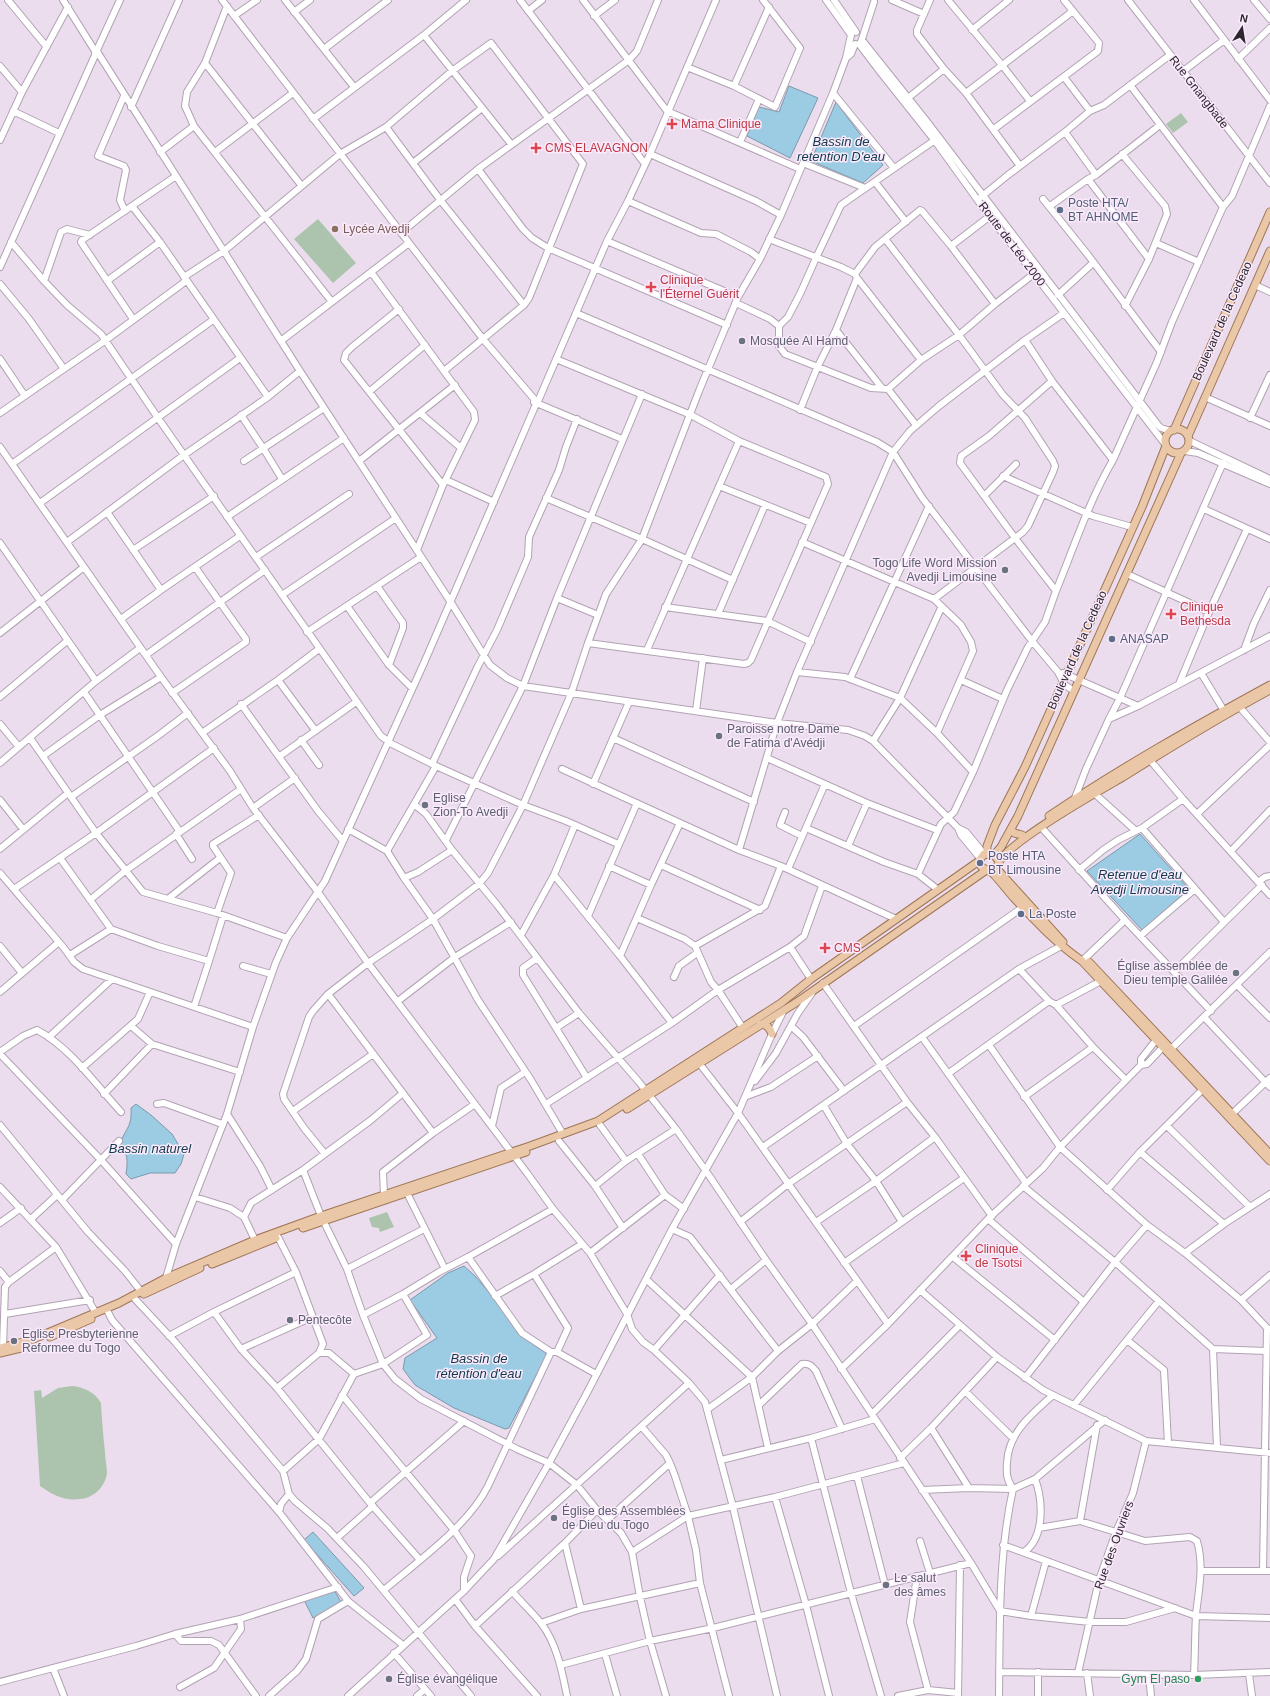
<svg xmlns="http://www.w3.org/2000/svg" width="1270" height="1696" font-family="Arial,sans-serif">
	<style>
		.green { fill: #acc4ad }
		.water { fill: #9bcce3; stroke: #7a9aac }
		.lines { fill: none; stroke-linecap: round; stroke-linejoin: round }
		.minor-casing { stroke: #b1a3b3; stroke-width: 8 }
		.major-casing { stroke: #9e7656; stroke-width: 9 }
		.minor { stroke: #fff; stroke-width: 6 }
		.major { stroke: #eac7a7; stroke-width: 7 }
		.health-dot { fill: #e0444e; stroke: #faeafc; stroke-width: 1.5 }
		.service-dot { fill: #5c6f8a; stroke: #faeafc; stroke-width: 1.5 }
		.education-dot { fill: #8d6e63; stroke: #faeafc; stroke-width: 1.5 }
		.worship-dot { fill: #6b7280; stroke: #faeafc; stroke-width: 1.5 }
		.leisure-dot { fill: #2e9e5b; stroke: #faeafc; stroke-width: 1.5 }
		.labels { text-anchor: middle; stroke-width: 3; stroke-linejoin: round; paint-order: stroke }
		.street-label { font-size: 12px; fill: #2c262d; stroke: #faeafc }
		.health-label { font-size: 12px; fill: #be3a42; stroke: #faeafc; text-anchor: start }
		.service-label { font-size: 12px; fill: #4e5e75; stroke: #faeafc; text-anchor: start }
		.education-label { font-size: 12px; fill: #785e54; stroke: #faeafc; text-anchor: start }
		.worship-label { font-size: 12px; fill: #5b616d; stroke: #faeafc; text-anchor: start }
		.leisure-label { font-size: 12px; fill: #27864d; stroke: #faeafc; text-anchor: end }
		.water-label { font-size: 13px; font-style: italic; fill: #113b4c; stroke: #faeafc }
	</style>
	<rect width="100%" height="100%" fill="#ecddee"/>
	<!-- green -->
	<path class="green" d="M1181,113L1188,122L1173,133L1166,124Z
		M318,219L356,263L333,283L294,239Z
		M387,1212L394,1227L380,1232L379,1228L372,1227L369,1218Z
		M72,1386C83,1387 95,1392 101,1403C102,1419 103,1436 105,1452C105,1459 107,1467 107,1473C105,1487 94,1498 80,1499C64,1501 53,1495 40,1486L34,1391L41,1390L42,1398L58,1388Z"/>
	<!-- water -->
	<path class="water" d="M789,86L818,98L790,158L747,136L759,107L779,112Z
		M836,102L883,165L863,183L811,161Z
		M1140,834L1188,888V890L1142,930L1087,871Z
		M136,1104L151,1115L172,1134L184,1154L181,1164L175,1173H150L131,1179L126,1174C128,1161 128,1154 120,1144C126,1127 132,1128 131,1108Z
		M464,1266L475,1276L492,1296L519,1335L547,1354L509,1428L505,1429L454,1408L415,1385L403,1369L405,1358L437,1338L410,1300L448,1273Z
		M313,1532L364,1588L354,1596L304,1540Z
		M334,1590L341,1602L313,1618L304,1600Z"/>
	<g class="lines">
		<!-- minor casing -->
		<g class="minor-casing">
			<path id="minor" d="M8,0L46,46
				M63,0L95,51
				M222,0L483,339L535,400
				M285,0L354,87
				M520,0L645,164
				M583,0L667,111L800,169
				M826,0L851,35
				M834,0L856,32
				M892,0L924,14
				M930,0L917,30V34L944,69L966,93L1020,166
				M948,0L1002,65L1030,101
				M1128,0L1270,183
				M1194,0L1270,100
				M1254,0L1270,19
				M227,6L205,63L187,92L185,106L194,126L332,302
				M528,11L542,0
				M294,12L310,0
				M234,16L257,0
				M594,16L615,0
				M972,30L1009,0
				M424,35L511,144
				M862,40L925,119L1158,425L1161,428L1171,431
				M861,42L874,2
				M859,44L881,73L935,141L984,209L1165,444
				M324,49L388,0
				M97,50L120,0
				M98,53L97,50L95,51V53H98L300,371L450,601L490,665L507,678L523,686L777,723L848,730L865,736L873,741L958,828L966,832L984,854
				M846,58L851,54L855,44
				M1238,59L1270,28
				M205,63L301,185
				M0,66L22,92
				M687,67L734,86L775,107L800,48L763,0
				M1182,72L1224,40
				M1064,77L1090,111
				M1130,85L1223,207
				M734,86L769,7
				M833,93L894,168
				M966,93L1073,11
				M124,96L98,156L124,166L126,170L120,200L125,211
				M908,98L944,69
				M131,107L179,0
				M13,111L59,133
				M313,119L424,35L466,0
				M386,127L441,201L524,305
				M994,129L1098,51L1099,43L1064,0
				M1065,132L1096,175
				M0,140L22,92L68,7
				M740,142L759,99
				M160,152L194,126
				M215,152L293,93
				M650,154L756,201L781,215
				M1122,154L1165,206L1167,214L1149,259L1125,306
				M413,163L482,108
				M803,163L865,188
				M478,169L523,229L532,238L548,248L727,325
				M1088,179L1149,259
				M875,182L906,222
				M981,197L1008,175L1065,132L1090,111L1104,105L1170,55
				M1043,199L1088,255L1161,352
				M628,201L701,233L716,234L751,252L760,259
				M132,206L160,242L268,397
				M1050,206L1088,179L1096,175L1160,125
				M401,233L478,169L629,60L637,51L658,0
				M769,239L841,267L855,274
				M886,240L959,335L1003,395L1025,418L1053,461L1055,466L1053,472L1028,526L1023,532L934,599
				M607,241L738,297
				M11,242L44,281L67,305L101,334L158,418L381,736L392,744L436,766L523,805L566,821L618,844
				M1156,243L1199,262
				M951,246L990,216
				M0,267L96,53
				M371,272L474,412L475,420L443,485L417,550
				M184,277L224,251L340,154L386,127L452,71L491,43L583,164L529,298L524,305L444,371
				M857,278L921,360
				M44,281L61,232L67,229L90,235
				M107,281L160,242
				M0,284L29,319L64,369
				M1255,285L1270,292
				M1058,295L1093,263
				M736,303L770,319L779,326V346L785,354L871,388L888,389L921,360L959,335L995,304L1035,273
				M399,309L352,347L346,353L344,360L443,485
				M576,313L877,442L893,452L923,499L1032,641L1058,672L1065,685L1074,691
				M133,319L81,242L82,240L176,176
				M779,326L788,317L800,294L816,258L841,205L938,138
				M836,330L882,388
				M282,340L409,243
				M1025,340L1052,381
				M0,359L25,396
				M556,359L691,415L739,441L826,477L828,484L751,660L748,663L744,664L588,643
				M888,389L916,425
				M370,391L425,345
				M1205,397L1270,426
				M539,399L607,241L628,201L650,154L716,0
				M534,402L622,439
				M800,410L817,368L836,330L857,278L855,274L875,247L920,210L922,211L951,246L995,304
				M0,413L106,340L186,281
				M420,413L461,448
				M241,415L263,448L282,479
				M1250,418L1270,375
				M1190,441L1270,479
				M0,447L161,677L230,771L253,808L318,892L368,963L527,1173L553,1209L590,1253L627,1314L632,1329L643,1342L654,1350L689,1383L705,1402L733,1507L777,1696
				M1185,451L1198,453L1270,484
				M1113,460L1157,362L1172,322L1223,207L1232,196L1270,106
				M244,461L324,408
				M359,461L455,385
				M12,464L213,320
				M1003,476L1093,516L1132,527
				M446,480L494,502
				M719,486L811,523
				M984,496L1016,464
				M546,498L642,539L733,580
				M40,503L240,358
				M1204,509L1270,539
				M107,512L161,590
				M227,517L344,438
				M67,542L184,455L268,397L300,371
				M802,542L934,599L961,625L971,642L973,651L937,733
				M0,543L96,681
				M133,550L214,496
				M256,557L349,494
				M1127,574L1209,612
				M377,586L403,623V628L389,665
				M282,595L396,518
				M557,598L598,615
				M347,606L389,665L412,688
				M665,607L767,621L811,642
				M718,614L765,505
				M121,619L161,590L240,536
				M307,632L421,557
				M0,633L84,567
				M647,650L739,441
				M1244,650L1254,623L1270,590
				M146,655L265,570
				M797,672L845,677L900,698L937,733L973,772
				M1063,673L1138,706
				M1201,673L1223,709
				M850,679L929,506
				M278,680L315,730
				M961,680L1003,699
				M1179,684L1209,612L1247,529
				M84,692L180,832
				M172,693L246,642V639L195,567
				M0,697L67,641
				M241,704L318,811L343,841
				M1237,704L1270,742
				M696,711L703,658
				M1109,719L1120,698L1223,463
				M0,724L19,747
				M202,733L278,680L319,649
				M30,738L96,833L143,892L217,913L287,938
				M613,738L754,802
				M301,740L319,765
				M873,741L900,698L941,608
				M43,756L100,715L161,677
				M280,756L356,702
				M767,758L867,803L937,830
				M1150,760L1183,799L1270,895
				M0,763L96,681L140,648
				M432,764L478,666L497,630L520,576L528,557L529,537L559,470L566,447L577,419
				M436,766L387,851L404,878L433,919L478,1000L531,1080L563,1134
				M562,769L739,850L781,866L896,919
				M593,784L629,702
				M1094,793L1136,831
				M71,797L159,735L188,713
				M1075,798L1086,769L1109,719L1138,706L1270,636
				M0,800L23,829
				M415,805L426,814L452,850L498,906L579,1013L639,1082L676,1129L706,1171L766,1260L812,1324L971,1563L1000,1611L1031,1616L1090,1622H1126L1175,1608
				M253,808L295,778
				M785,812L780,825L802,836
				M1197,814L1270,745
				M1041,827L1125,920L1211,1011
				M806,828L884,862L918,874L937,889
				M958,828L961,835L980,858
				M1142,828L1224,922
				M348,829L387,851
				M176,834L192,859
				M446,840L523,686L557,598L642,394
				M848,846L867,803
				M0,849L68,793
				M739,850L777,723L797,672L893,452L910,431L939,406L1025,340L1064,313
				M1231,851L1270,810
				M60,858L111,929L158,946L209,961L223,916
				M661,865L760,910
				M609,866L651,885
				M788,869L825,784
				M1079,870L1103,850L1118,840L1142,828L1183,799
				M0,873L64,948L74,962L83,969L253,1027
				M918,874L941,824L954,812L973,772L1007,690L1028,647L1045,622L1056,591L1015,538L960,463L961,456L989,436L1052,381L1113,460C1089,501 1074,547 1056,591
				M554,875L620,956L672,1023
				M404,878L418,872L452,850
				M1258,882L1265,877L1270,876
				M14,889L96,833L214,748
				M169,898L220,858
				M90,900L125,871L241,789
				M217,913L231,873L213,846V844L259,815
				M588,916L637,803
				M637,918L685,939L695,946L711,982L718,990L743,1028
				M521,935L554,875L575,825
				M1140,936L1195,889
				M0,946L22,973
				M695,946L765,906L781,866
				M790,947L811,979
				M70,955L111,929
				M620,956L651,885L680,823
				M537,958L523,968V975L587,1078
				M1082,961L1125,920
				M243,966L271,974
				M1019,969L1049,1001L1056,1005L1093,1047L1126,1080
				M1174,972L1262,885
				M674,977L679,966L697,953
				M823,983L907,1102L935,1137L992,1216
				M1237,985L1270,1018
				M0,992L59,942
				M328,994L433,1133L475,1104
				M398,1001L455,957L511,922
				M1056,1005L1101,981
				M194,1007L209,961
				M1204,1017L1270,1087
				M131,1026L152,1044L240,1072
				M791,1026L803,1037L844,1091
				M854,1026L1023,907
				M556,1028L579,1013
				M49,1037L112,979
				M922,1037L1026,1183
				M989,1045L1060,1147L1147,1225L1185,1253L1241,1300L1267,1328L1270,1329
				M1172,1048L1270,952
				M0,1052L23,1036L37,1030C71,1048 95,1084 121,1112
				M0,1054L101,1160L176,1244
				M699,1063L738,1113L888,1324
				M1141,1065V1059L1156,1040
				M82,1068L138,1019L150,992
				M949,1073L1049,1001
				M755,1081L776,1053L798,1013L812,993
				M104,1094L152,1044
				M747,1096L771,1087L818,1056
				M1024,1097L1093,1047
				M157,1104L164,1103L222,1124
				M546,1104L672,1023L718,990L790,947L804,936L822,886
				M824,1106L847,1144L876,1181L902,1222
				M293,1111L373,1054
				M1233,1113L1270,1078
				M227,1114L260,1166L272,1190
				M0,1125L88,1232L125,1271L143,1294
				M600,1125L626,1161
				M492,1126L501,1088L525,1072
				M1168,1127L1250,1207
				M559,1141L595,1186L623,1228
				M763,1147L1019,969L1061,946
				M1140,1152L1224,1224
				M325,1154L304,1128L284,1099L283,1094L309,1017L313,1011L328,994L368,963L433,919L479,884L488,873L502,846L523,805L571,694L588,643L606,594L642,539L699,391L738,297L760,259L781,215L833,93L846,58L851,35
				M638,1154L665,1195
				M303,1170L321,1216
				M595,1186L626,1161L676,1129
				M1023,1186L1115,1262L1213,1349L1266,1351
				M0,1187L56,1247L96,1313
				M1107,1190L1140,1152L1203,1089
				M407,1193L445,1269
				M384,1195L383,1172L433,1133
				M195,1197L230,1208L244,1217L255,1240
				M62,1200L119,1141
				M244,1217L251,1203L303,1170L371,1120L403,1093
				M31,1219L57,1195
				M988,1219L1084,1302
				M323,1220L347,1269L363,1315L383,1364L395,1379L421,1399L517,1449L549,1463L577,1485L597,1510L621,1533L632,1552L640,1597L650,1641L666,1696
				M740,1222L788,1184L907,1102
				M816,1222L876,1181L935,1137
				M0,1223L21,1208
				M672,1229L690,1237L778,1351
				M590,1253L665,1195L684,1209
				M1185,1253L1224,1224L1270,1194
				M468,1257L522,1333L551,1352H557L596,1374
				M953,1257L1055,1340
				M844,1263L964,1178
				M347,1269L424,1229
				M0,1271L9,1282L5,1287L3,1347
				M534,1274L568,1328L557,1352
				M166,1278L176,1244L227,1114L253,1027L276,962L287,938L325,881L424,663L536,404
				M647,1280L752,1377L768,1448
				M9,1282L56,1247
				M731,1289L766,1260
				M920,1290L997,1357L1043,1390L1146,1441L1270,1453
				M495,1296L534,1274L582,1244
				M135,1299L175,1342L283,1471L289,1494L295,1501L327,1528L364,1567L471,1696
				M1241,1300L1270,1275
				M108,1312L112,1320L279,1512L348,1601L403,1645
				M214,1312L241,1349L277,1388L370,1503L420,1560
				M5,1314L90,1300
				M363,1315L403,1294L439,1272L468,1257L553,1209
				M169,1336L214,1312L296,1272
				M1127,1340L1164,1370L1168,1443
				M241,1349L312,1317
				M1213,1349L1217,1447
				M654,1350L720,1275
				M319,1353H329L354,1374
				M841,1369L888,1324L988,1219L1043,1168L1060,1147L1141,1065L1147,1064L1163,1047
				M1025,1378L1115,1262L1147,1225
				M277,1388L319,1353L323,1344L296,1272L278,1237
				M966,1392L1013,1438
				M342,1395L454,1530L471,1556L464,1577V1591
				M1052,1396C1031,1415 1008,1433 1007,1463C1006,1474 1007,1480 1013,1489L1035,1479L1105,1420
				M759,1405L802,1364C809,1363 812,1366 816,1371L842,1429
				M1074,1405L1158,1302
				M708,1409L752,1377L778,1351L812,1324L857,1281
				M872,1414L960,1325
				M642,1427L666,1455L670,1463L675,1476L688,1516L696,1550L700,1583L729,1696
				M931,1428L969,1488
				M811,1438L851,1593L881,1696
				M900,1458L931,1428L997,1357
				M721,1460L811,1438L875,1419
				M283,1471L319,1439L354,1374L383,1364L427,1335L403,1294
				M857,1476L885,1585
				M922,1490L969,1488L1013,1489C998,1557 1000,1627 999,1696
				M775,1497L806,1605L829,1696
				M370,1503L464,1421
				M279,1512L281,1504L289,1494
				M608,1519L670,1463
				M1080,1521L1145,1541L1190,1537L1197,1541C1204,1565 1199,1589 1196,1614C1195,1634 1195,1655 1194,1675
				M1039,1528L1080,1521L1097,1425
				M337,1538L373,1506
				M920,1541L930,1573
				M565,1543L581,1609
				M1003,1545L1196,1616L1270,1618
				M632,1552L688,1516L775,1497L904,1463
				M1024,1552C1045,1538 1043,1500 1035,1479
				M498,1556L689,1383
				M1201,1571H1270
				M1263,1571L1267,1328
				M917,1576L910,1622L928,1690
				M384,1590C418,1561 468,1526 488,1486L551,1352
				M512,1591C521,1602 532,1612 541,1623C557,1644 562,1671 567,1696
				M455,1599L475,1626L537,1696
				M1031,1616L1046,1561
				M541,1623L581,1609L700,1583
				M475,1626L565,1543L597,1510
				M175,1634L181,1641H211L219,1645L256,1696
				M394,1653L431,1696
				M605,1654L617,1696
				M561,1665L650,1641L713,1628L971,1563
				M53,1668L64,1696
				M999,1672L1194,1675L1270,1672
				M1078,1673L1099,1580L1116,1532L1133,1493L1146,1441
				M1087,1673L1090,1696
				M1249,1674L1252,1696
				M1149,1675L1151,1696
				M0,1682L136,1646L175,1634L240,1619L338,1587
				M180,1687L214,1668L241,1629L240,1619
				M269,1696L297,1671L306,1659L318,1619L348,1601
				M348,1696L464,1591L494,1559L549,1463L589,1389L672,1229L738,1113L772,1034L784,1010
				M417,1696L425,1689
				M898,1696L928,1690L958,1693
				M958,1696L960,1565
				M1038,1696V1672"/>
		</g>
		<!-- major casing -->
		<g class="major-casing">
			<path id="major" d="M1165 441a12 12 0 1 1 24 0a12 12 0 1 1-24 0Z
				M1174,430L1270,212
				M1188,436L1270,251
				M1049,816C1120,768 1195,726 1270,685
				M1011,829L1014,833L1022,835
				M987,853V846L995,825L1025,767L1142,507L1166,446
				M994,855L1001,847L1018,816L1181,453
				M979,861C980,869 985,868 991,872C995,874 1009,893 1014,898C1035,921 1056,943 1082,961L1270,1161
				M998,864C1006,843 1099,791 1123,777C1171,747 1220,717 1270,690
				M997,869L1063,942
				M1089,962L1270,1154
				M760,1024C766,1024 770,1028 772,1034
				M627,1109L797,1002L985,871
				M303,1228L526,1152
				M212,1264L276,1238
				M144,1294L200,1268
				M50,1337L91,1319
				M0,1348L31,1340L119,1303L166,1278L255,1240L321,1216L530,1146L598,1121L781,1003L811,979L979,861L984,854L994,855L999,861
				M0,1353L21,1348"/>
		</g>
		<!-- minor -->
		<use href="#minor" class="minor"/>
		<!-- major -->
		<use href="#major" class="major"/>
	</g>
	<!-- markers -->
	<g class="health-dot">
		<path d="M670 118h4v4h4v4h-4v4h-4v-4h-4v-4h4z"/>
		<path d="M534 142h4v4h4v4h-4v4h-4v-4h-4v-4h4z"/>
		<path d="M649 281h4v4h4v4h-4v4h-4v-4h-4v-4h4z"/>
		<path d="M1169 608h4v4h4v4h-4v4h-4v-4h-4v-4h4z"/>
		<path d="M823 942h4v4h4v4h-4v4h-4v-4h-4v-4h4z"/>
		<path d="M964 1250h4v4h4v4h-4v4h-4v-4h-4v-4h4z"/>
	</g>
	<g class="service-dot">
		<circle cx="1060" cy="210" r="4"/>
		<circle cx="1112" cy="639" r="4"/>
		<circle cx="980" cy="863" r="4"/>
		<circle cx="1021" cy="914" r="4"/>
	</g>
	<circle class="education-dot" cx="335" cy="229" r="4"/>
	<g class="worship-dot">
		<circle cx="742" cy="341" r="4"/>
		<circle cx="1005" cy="570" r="4"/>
		<circle cx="719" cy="736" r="4"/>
		<circle cx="425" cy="805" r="4"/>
		<circle cx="1236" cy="973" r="4"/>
		<circle cx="290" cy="1320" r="4"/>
		<circle cx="14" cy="1341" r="4"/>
		<circle cx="554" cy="1518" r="4"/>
		<circle cx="886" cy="1585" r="4"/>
		<circle cx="389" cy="1679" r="4"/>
	</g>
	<circle class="leisure-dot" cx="1198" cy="1679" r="4"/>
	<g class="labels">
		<!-- street labels -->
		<g class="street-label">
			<text transform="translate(1199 92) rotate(52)" y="4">Rue Gnangbade</text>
			<text transform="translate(1012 244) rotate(53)" y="4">Route de Léo 2000</text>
			<text transform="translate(1222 321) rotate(-66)" y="4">Boulevard de la Cedeao</text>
			<text transform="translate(1077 650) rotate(-66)" y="4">Boulevard de la Cedeao</text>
			<text transform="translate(1114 1545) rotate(-70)" y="4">Rue des Ouvriers</text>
		</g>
		<!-- health labels -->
		<g class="health-label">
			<text x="681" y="128">Mama Clinique</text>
			<text x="545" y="152">CMS ELAVAGNON</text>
			<text x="660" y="284">Clinique<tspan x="660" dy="14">l'Éternel Guérit</tspan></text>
			<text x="1180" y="611">Clinique<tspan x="1180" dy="14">Bethesda</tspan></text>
			<text x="834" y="952">CMS</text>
			<text x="975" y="1253">Clinique<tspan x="975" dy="14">de Tsotsi</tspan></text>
		</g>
		<!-- service labels -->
		<g class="service-label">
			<text x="1068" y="207">Poste HTA/<tspan x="1068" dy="14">BT AHNOME</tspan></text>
			<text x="1120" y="643">ANASAP</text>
			<text x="988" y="860">Poste HTA<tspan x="988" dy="14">BT Limousine</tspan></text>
			<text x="1029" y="918">La Poste</text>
		</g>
		<!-- education labels -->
		<g class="education-label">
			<text x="343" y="233">Lycée Avedji</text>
		</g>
		<!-- worship labels -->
		<g class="worship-label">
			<text x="750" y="345">Mosquée Al Hamd</text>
			<text x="997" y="567" text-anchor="end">Togo Life Word Mission<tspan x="997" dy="14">Avedji Limousine</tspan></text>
			<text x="727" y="733">Paroisse notre Dame<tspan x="727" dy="14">de Fatima d'Avédji</tspan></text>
			<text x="433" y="802">Eglise<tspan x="433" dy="14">Zion-To Avedji</tspan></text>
			<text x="1228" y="970" text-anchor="end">Église assemblée de<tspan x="1228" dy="14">Dieu temple Galilée</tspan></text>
			<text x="298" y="1324">Pentecôte</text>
			<text x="22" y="1338">Eglise Presbyterienne<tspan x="22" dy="14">Reformee du Togo</tspan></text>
			<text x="562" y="1515">Église des Assemblées<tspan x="562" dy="14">de Dieu du Togo</tspan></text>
			<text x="894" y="1582">Le salut<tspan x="894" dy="14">des âmes</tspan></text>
			<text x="397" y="1683">Église évangélique</text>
		</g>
		<!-- leisure labels -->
		<g class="leisure-label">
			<text x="1190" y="1683">Gym El paso</text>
		</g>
		<!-- water labels -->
		<g class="water-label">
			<text x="841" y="146">Bassin de<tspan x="841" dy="15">retention D'eau</tspan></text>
			<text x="1140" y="879">Retenue d'eau<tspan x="1140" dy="15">Avedji Limousine</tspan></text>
			<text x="150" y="1153">Bassin naturel</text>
			<text x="479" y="1363">Bassin de<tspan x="479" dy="15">rétention d'eau</tspan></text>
		</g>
	</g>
	<!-- north arrow -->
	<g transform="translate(1242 28) rotate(12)" stroke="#faeafc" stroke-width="3" paint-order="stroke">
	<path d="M0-3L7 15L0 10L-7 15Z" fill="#2c262d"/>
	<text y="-6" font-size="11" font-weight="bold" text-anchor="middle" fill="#2c262d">N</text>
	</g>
</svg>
